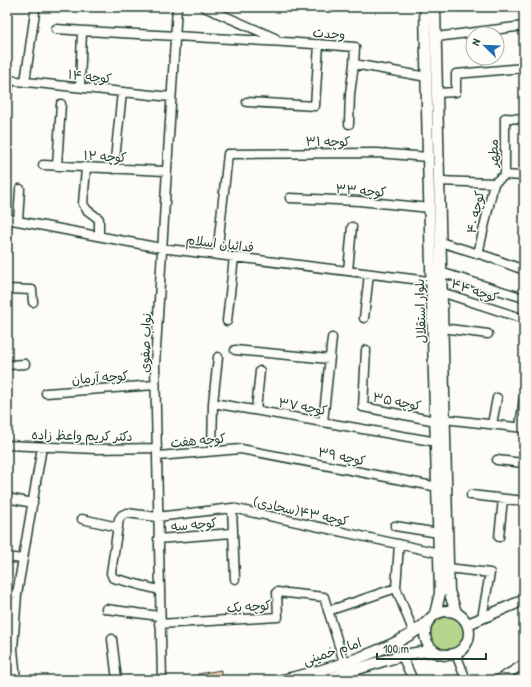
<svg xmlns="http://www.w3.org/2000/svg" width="531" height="687" font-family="'Patrick Hand','Playpen Sans Arabic',sans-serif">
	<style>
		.green { fill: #b7d48c; stroke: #6b8860 }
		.building { fill: #facba9; stroke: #1f3d34 }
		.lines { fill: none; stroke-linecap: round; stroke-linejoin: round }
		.minor-casing { stroke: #1f3d34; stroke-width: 11 }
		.major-casing { stroke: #1f3d34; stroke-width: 13 }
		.minor { stroke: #fdfcf7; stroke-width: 8 }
		.major { stroke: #fdfcf7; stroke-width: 10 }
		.labels { text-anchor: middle; stroke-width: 3; stroke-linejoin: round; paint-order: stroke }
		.street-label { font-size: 13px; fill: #1f3d34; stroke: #fdfcf7 }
	</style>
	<rect width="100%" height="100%" fill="#fdfcf7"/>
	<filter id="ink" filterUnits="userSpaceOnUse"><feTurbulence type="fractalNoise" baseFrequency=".025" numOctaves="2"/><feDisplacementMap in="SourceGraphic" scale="8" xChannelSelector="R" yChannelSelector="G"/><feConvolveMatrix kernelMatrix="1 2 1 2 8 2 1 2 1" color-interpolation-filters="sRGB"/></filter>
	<g filter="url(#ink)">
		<!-- green -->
		<path class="green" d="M430 632a18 18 0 1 1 36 0a18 18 0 1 1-36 0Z"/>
		<!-- building -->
		<path class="building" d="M221,670V680H199L198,674Z"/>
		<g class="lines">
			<!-- minor casing -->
			<g class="minor-casing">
				<path id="minor" d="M204,7L275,38
					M56,29C156,36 255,39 355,47L354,64L427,77
					M436,37L524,26
					M7,80L171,97
					M25,82L35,12
					M80,86L82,31
					M437,93L456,92V74L524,68
					M7,100L9,80
					M247,102L315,106L319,44
					M349,124L350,94L354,64
					M43,165L165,171
					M57,166L61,104
					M86,168L83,204L87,210L99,219V236
					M114,169L122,92
					M505,175L524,176
					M438,181L494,183L478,254
					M494,183L505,175V118L524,119
					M290,198L359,201L430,208
					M7,219L161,248L437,282
					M18,221L20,189
					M440,242L489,257L524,270
					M217,255L228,154L377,153L428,157
					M348,271L352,227
					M440,272L524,298
					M7,289L32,290L33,302
					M441,292L524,319
					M364,318L369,274
					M227,321L234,257
					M442,328L488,334
					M235,350L329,359
					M366,350L363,407L436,421
					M7,365L25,364
					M46,393L155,385
					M213,403L218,357
					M256,410L260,371
					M444,419L524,428
					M323,422L332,338
					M492,424L497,398
					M520,427L524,397
					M7,445L96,449L157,448
					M212,450L213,403L437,442
					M158,456L241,449L438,487
					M497,460L524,463
					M471,495L524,501
					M7,498L33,503
					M232,508L235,579
					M82,519L118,527
					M395,526L439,533
					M499,537L503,499
					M158,539L232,533
					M399,544L396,588L414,633
					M7,557L22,559
					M448,568L490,573L482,618
					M159,590L113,578L111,573L119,519L122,515L127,513L157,517L232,508L439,553
					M7,593L17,594
					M106,609L159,616
					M328,611L396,588
					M159,624L278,617L277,592L324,597L344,662
					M112,639L117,680
					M456,654L466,680
					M402,656L413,680
					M16,680L13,649L17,594L42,447
					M162,680L155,365L177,7
					M498,680L524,664"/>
			</g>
			<!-- major casing -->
			<g class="major-casing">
				<path id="major" d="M425,7L428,157L440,593L435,614
					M435,7L448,564L449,591L456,612
					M425 633a22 22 0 1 1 44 0a22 22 0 1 1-44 0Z
					M468,624L524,600
					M282,680C320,672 403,648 429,620
					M324,680C349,673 412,648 435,652"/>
			</g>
			<!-- minor -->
			<use href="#minor" class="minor"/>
			<!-- major -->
			<use href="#major" class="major"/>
		</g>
	</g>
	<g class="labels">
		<!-- street labels -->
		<g class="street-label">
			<text transform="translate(329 33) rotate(4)" y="5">وحدت</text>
			<text transform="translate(90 76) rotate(6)" y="5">کوچه ۱۴</text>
			<text x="328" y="146">کوچه ۳۱</text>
			<text transform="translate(493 153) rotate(-90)" y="5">مطهر</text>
			<text transform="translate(105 156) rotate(3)" y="5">کوچه ۱۲</text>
			<text transform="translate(361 190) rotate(4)" y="5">کوچه ۳۳</text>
			<text transform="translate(475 212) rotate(-78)" y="5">کوچه ۴۰</text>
			<text transform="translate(220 243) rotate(7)" y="5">فدائیان اسلام</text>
			<text transform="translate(475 290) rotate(18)" y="5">کوچه ۴۴</text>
			<text transform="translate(420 311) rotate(-92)" y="5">بلوار استقلال</text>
			<text transform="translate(145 343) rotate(-88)" y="5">نواب صفوی</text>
			<text transform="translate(100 377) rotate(-4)" y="5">کوچه آرمان</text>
			<text transform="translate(397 401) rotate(11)" y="5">کوچه ۳۵</text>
			<text transform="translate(303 406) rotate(10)" y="5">کوچه ۳۷</text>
			<text transform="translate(82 435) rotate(1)" y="5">دکتر کریم واعظ زاده</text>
			<text transform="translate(198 440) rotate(-5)" y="5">کوچه هفت</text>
			<text transform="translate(342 456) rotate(11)" y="5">کوچه ۳۹</text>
			<text transform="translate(301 511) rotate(12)" y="5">کوچه ۴۳(سجادی)</text>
			<text transform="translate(194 524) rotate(-5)" y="5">کوچه سه</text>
			<text transform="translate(249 606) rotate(-4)" y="5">کوچه یک</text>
			<text transform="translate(332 651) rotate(-18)" y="5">امام خمینی</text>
		</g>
	</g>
	<!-- margin -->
	<rect width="531" height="687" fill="none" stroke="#fdfcf7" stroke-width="24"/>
	<rect x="12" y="12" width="507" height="663" fill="none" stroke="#1f3d34" stroke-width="1.5" filter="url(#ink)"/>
	<!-- north arrow -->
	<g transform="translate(485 46) rotate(293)"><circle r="19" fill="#fdfcf7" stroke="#a4b0a9"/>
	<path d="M0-3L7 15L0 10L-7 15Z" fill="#1f6fb2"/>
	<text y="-6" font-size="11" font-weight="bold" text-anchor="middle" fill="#1f3d34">N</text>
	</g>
	<!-- scale -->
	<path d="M377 653v6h109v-6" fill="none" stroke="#1f3d34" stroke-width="2"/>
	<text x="383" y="653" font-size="12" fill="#1f3d34" stroke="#fdfcf7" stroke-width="3" paint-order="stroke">100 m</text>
</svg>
